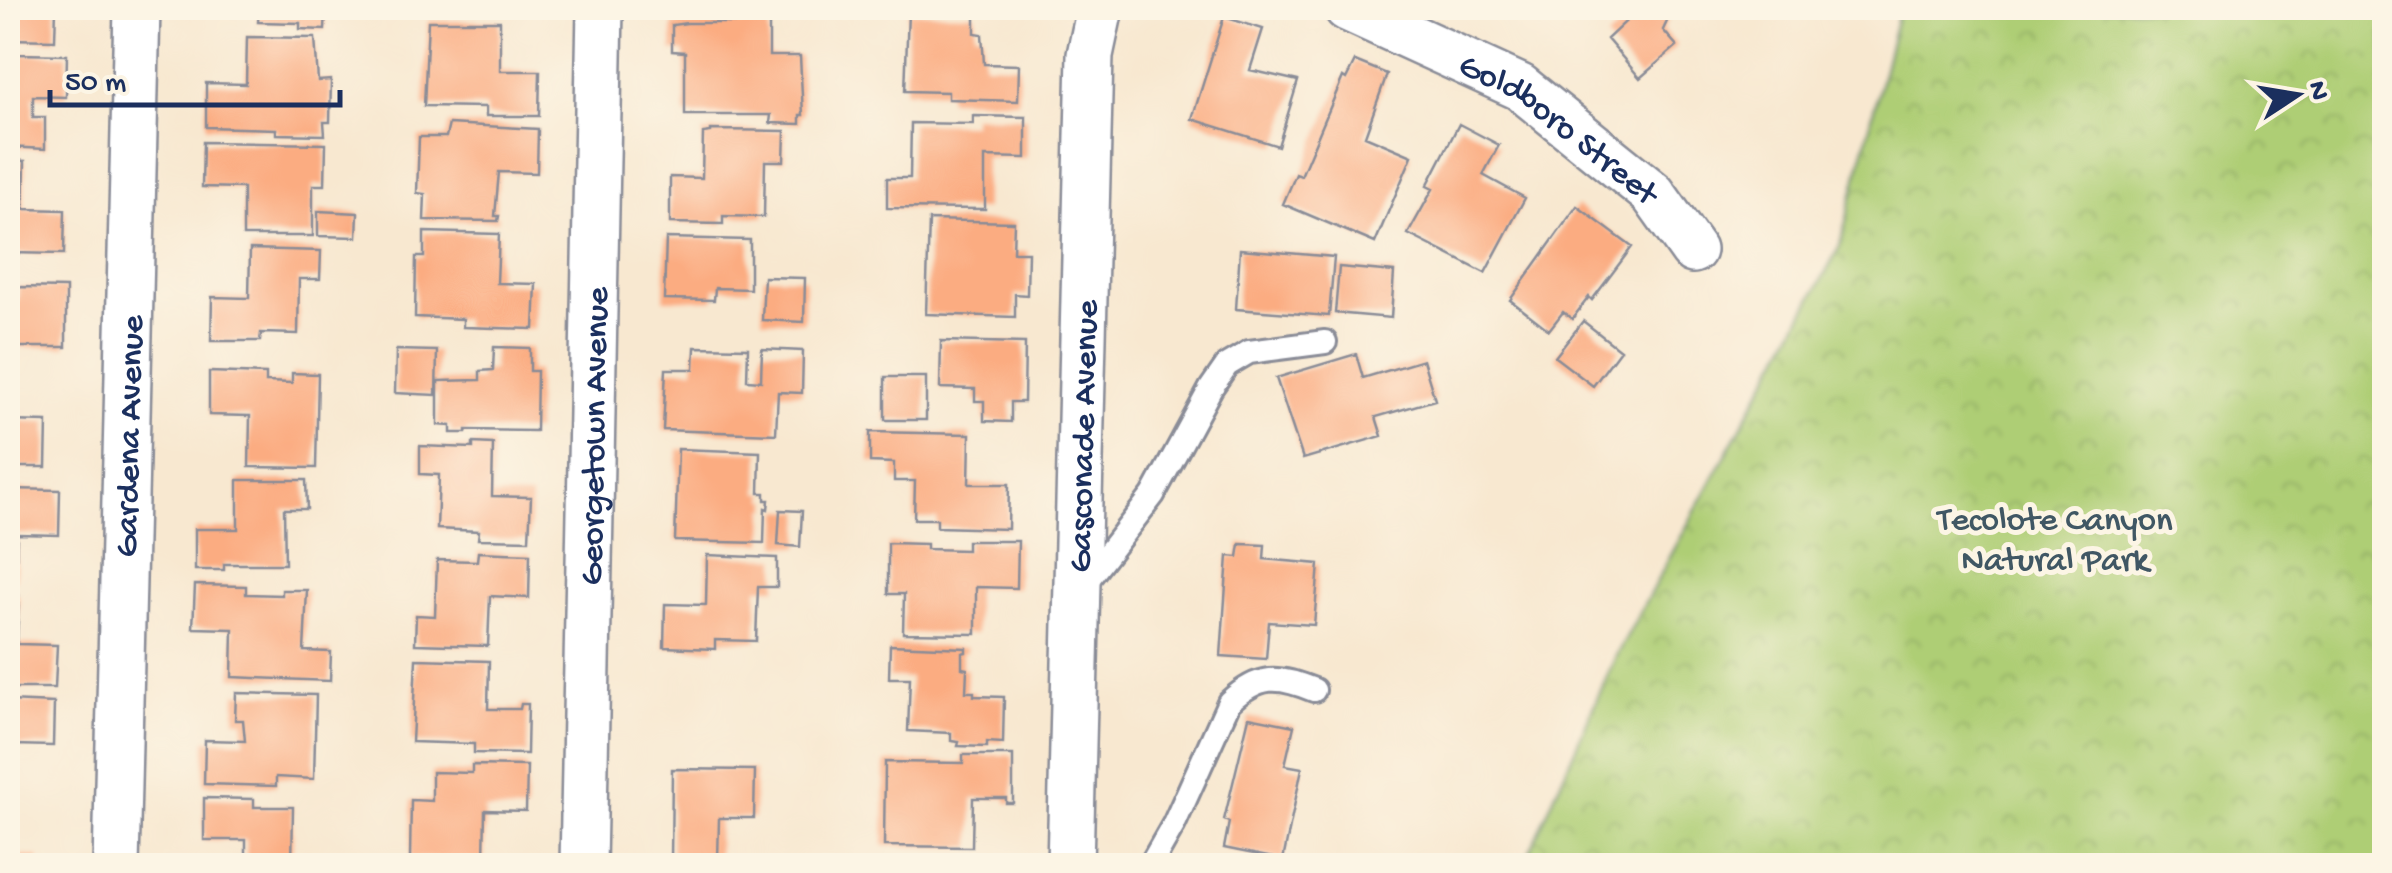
<svg xmlns="http://www.w3.org/2000/svg" width="2392" height="873" font-family="'Gochi Hand',sans-serif">
	<style>
		.park { fill: url(#park-crowns); stroke: #647e6a; stroke-width: 2.5 }
		.building { fill: #fbac81 }
		.lines { fill: none; stroke-linecap: round; stroke-linejoin: round }
		.lane-casing { stroke: #8a8c97; stroke-width: 28 }
		.street-casing { stroke: #8a8c97; stroke-width: 50 }
		.lane { stroke: #fff; stroke-width: 22 }
		.street { stroke: #fff; stroke-width: 45 }
		.labels { text-anchor: middle; stroke-width: 10; stroke-linejoin: round; paint-order: stroke }
		.street-label { font-size: 35px; fill: #1b2f5e; stroke: #fcf5e5 }
		.park-label { font-size: 35px; fill: #405764; stroke: #fcf5e5 }
	</style>
	<defs>
		<pattern id="park-crowns" width="20" height="18" patternUnits="userSpaceOnUse" patternTransform="scale(2.5)"><rect width="20" height="18" fill="#aece75"/><path d="M2 6a3 3 0 1 1 6 0M12 15a3 3 0 1 1 6 0" fill="none" stroke="#95b168"/></pattern>
	</defs>
	<rect width="100%" height="100%" fill="#fcf5e5"/>
	<filter id="ink" filterUnits="userSpaceOnUse"><feTurbulence type="fractalNoise" baseFrequency=".01" numOctaves="2"/><feDisplacementMap in="SourceGraphic" scale="20" xChannelSelector="R" yChannelSelector="G"/><feConvolveMatrix kernelMatrix="1 2 1 2 8 2 1 2 1" color-interpolation-filters="sRGB"/></filter>
	<filter id="wash" filterUnits="userSpaceOnUse"><feTurbulence type="fractalNoise" baseFrequency=".0048" numOctaves="4" result="noise"/><feDisplacementMap in="SourceGraphic" scale="40" xChannelSelector="R" yChannelSelector="G"/><feGaussianBlur stdDeviation="2.25" result="paint"/><feColorMatrix in="noise" values="0 0 0 0 0 0 0 0 0 0 0 0 0 0 0 0 0 1.4 0 .05"/><feComposite in="paint" operator="in"/></filter>
	<g filter="url(#wash)">
		<rect width="100%" height="100%" fill="#f8e8d0"/>
		<!-- park -->
		<path class="park" d="M1899,8H2384V865H1524L1616,656L1840,246Z"/>
		<g id="blocks">
			<!-- building -->
			<path class="building" d="M8,8H56L55,40L8,39Z
				M259,8H326L325,30L300,29V23L258,22Z
				M714,8H777V15H736V11H714Z
				M1640,8H1679L1674,17L1670,15L1663,30L1677,46L1640,78L1607,39Z
				M908,12L975,14V33L982,34L984,64L1019,65L1018,101L948,99V92L905,91Z
				M1224,17L1263,29L1250,70L1298,81L1278,146L1192,119Z
				M428,21H500V71H540L539,116H486V107L424,106Z
				M687,23H769V56H800L803,115H800V124L770,123L771,115H685V52L672,51V25Z
				M247,37L315,38L318,81L331,80L330,122H324L325,135L276,134V129L206,127V83L246,84Z
				M8,48L18,49V54L67,55L66,97L33,96V117H45V149L8,147Z
				M1355,61L1387,74L1365,136L1412,156L1375,243L1283,204L1296,174L1301,176L1343,77L1346,79Z
				M973,116L1026,117V158L985,157V209L887,208V178H910L911,123L973,124Z
				M449,124L538,129L537,173L499,172L495,216H499L498,221L424,220L425,194L417,193L419,137H446Z
				M1459,124L1499,145L1483,175L1525,198L1485,273L1408,234L1433,189L1427,186Z
				M711,130L785,131L784,161H765L764,217L723,216V224L670,223V177L702,178L703,133L711,132Z
				M203,142L326,144L325,185H313V236H243V188L202,187Z
				M8,160L25,161L24,209L65,210L64,254L8,253Z
				M1577,206L1632,247L1592,300L1589,297L1572,319L1563,312L1549,330L1510,300Z
				M318,211L358,213L357,237L318,236Z
				M929,220L1014,222L1013,252H1028L1027,295L1015,294V317L926,314Z
				M424,232L499,234L497,283L536,284L534,329L463,327V319L415,317L416,257H424Z
				M666,238L750,240V289L715,288L714,300L664,299Z
				M250,249L321,251L320,279H299L298,334L261,333L260,341H211L212,297L249,298Z
				M1240,249L1334,257L1329,316L1236,309Z
				M1339,267L1394,272L1391,318L1335,313Z
				M764,277L805,278L804,322L762,320Z
				M18,287L66,288V347H8V300H18Z
				M1583,321L1620,350L1593,386L1555,357Z
				M941,341L1025,343L1024,402H1011V422L984,421V401H975V389L940,388Z
				M494,347L530,348V371H537L536,431L466,430V433H451V426L438,425V381L480,380V371L493,370Z
				M695,347L748,348L747,380L761,381L762,349L803,351L802,393L778,392L776,434L663,430L666,369H694Z
				M396,350L437,351L436,395L395,393Z
				M1356,354L1363,378L1423,360L1435,400L1376,417L1382,436L1303,459L1276,378Z
				M209,372L266,374V382L292,383V373L318,374L316,468L249,467L250,416L209,415Z
				M885,377H926V420H885Z
				M8,421L47,422L46,467H8Z
				M870,432L970,434L969,484H1009L1008,529L937,527V519H914L915,481H894V463L870,462Z
				M473,443L493,444L492,496L531,497L529,540L478,539L479,531L437,529L439,475L420,474V446L473,448Z
				M678,449L760,452L759,493H765V500H769L768,509L765,508L764,543L675,541Z
				M238,480H306L307,509H284L285,564H224V570H195V529H238Z
				M8,489L60,490L59,535L17,534L16,579H8Z
				M780,510L802,511L800,547L778,545Z
				M967,541H1018L1017,588L976,587V634L903,633L904,594H888V543L927,544V549L967,550Z
				M1240,544L1265,545L1264,559L1319,564L1314,625L1269,622L1266,659L1221,656L1228,556L1238,557Z
				M478,552L530,554L529,598L490,596L488,646L415,644L416,615L435,616L437,560L477,561Z
				M707,555L777,558V587H758L756,641L715,640V649L664,647L665,604L706,605Z
				M195,585L246,586V594L282,595V590H307L304,651L331,652L330,681L232,677L233,629L193,628Z
				M8,595H19L17,644L57,645L55,688H8Z
				M890,645L966,648V652L962,653V668L967,669L966,692H974V696L1004,697L1003,743L987,742V747L958,746L959,742L951,741V733L908,731L910,678H889Z
				M416,659L489,661L488,709H520L521,704H528L527,754L474,753V744L412,742Z
				M236,693L316,695L314,779L276,777V786L204,784L205,740L245,741L243,720H235Z
				M8,701L54,703L53,746L14,745L12,794H8Z
				M1249,717L1294,726L1285,765L1302,768L1283,860L1224,848L1229,822L1224,820Z
				M963,755H1013V803H1006V798H973L972,847L884,846L885,762L963,763Z
				M472,765L527,766L526,811L485,810L484,860L410,858L411,800L432,801V772L472,773Z
				M672,769L755,770L754,818H719L718,861H671Z
				M204,798L254,799V807H293L292,866H246V840H204Z
				M8,856L38,857V866H8Z"/>
		</g>
	</g>
	<g filter="url(#ink)">
		<use href="#blocks" fill-opacity="0" stroke="#8a8c97" stroke-width="2.5"/>
		<g class="lines">
			<!-- lane casing -->
			<g class="lane-casing">
				<path id="lane" d="M1082,587L1153,495L1211,388L1227,365L1249,352L1325,342
					M1150,866L1174,824L1229,702C1259,674 1278,675 1314,690"/>
			</g>
			<!-- street casing -->
			<g class="street-casing">
				<g id="street">
					<path id="s1" d="M1347,8L1520,87L1653,194L1693,250"/>
					<path id="s2" d="M116,866L137,8"/>
					<path id="s3" d="M583,866L600,8"/>
					<path id="s4" d="M1070,866L1090,55L1100,8"/>
				</g>
			</g>
			<!-- lane -->
			<use href="#lane" class="lane"/>
			<!-- street -->
			<use href="#street" class="street"/>
		</g>
	</g>
	<g class="labels">
		<!-- street labels -->
		<g class="street-label">
			<text dy="12" stroke="none"><textPath href="#s1" startOffset="245">Goldboro Street</textPath></text>
			<text dy="12" stroke="none"><textPath href="#s2" startOffset="430">Gardena Avenue</textPath></text>
			<text dy="12" stroke="none"><textPath href="#s3" startOffset="430">Georgetown Avenue</textPath></text>
			<text dy="12" stroke="none"><textPath href="#s4" startOffset="430">Gasconade Avenue</textPath></text>
		</g>
		<!-- park labels -->
		<g class="park-label">
			<text x="2055" y="529">Tecolote Canyon<tspan x="2055" dy="40">Natural Park</tspan></text>
		</g>
	</g>
	<!-- margin -->
	<rect width="2392" height="873" fill="none" stroke="#fcf5e5" stroke-width="40"/>
	<!-- north arrow -->
	<g transform="translate(2297 95) rotate(78)" stroke="#fcf5e5" stroke-width="8" paint-order="stroke">
	<path d="M0-8L18 38L0 25L-18 38Z" fill="#1b2f5e"/>
	<text y="-15" font-size="28" font-weight="bold" text-anchor="middle" fill="#1b2f5e">N</text>
	</g>
	<!-- scale -->
	<path d="M50 90v15h290v-15" fill="none" stroke="#1b2f5e" stroke-width="5"/>
	<text x="65" y="90" font-size="30" fill="#1b2f5e" stroke="#fcf5e5" stroke-width="8" paint-order="stroke">50 m</text>
</svg>
